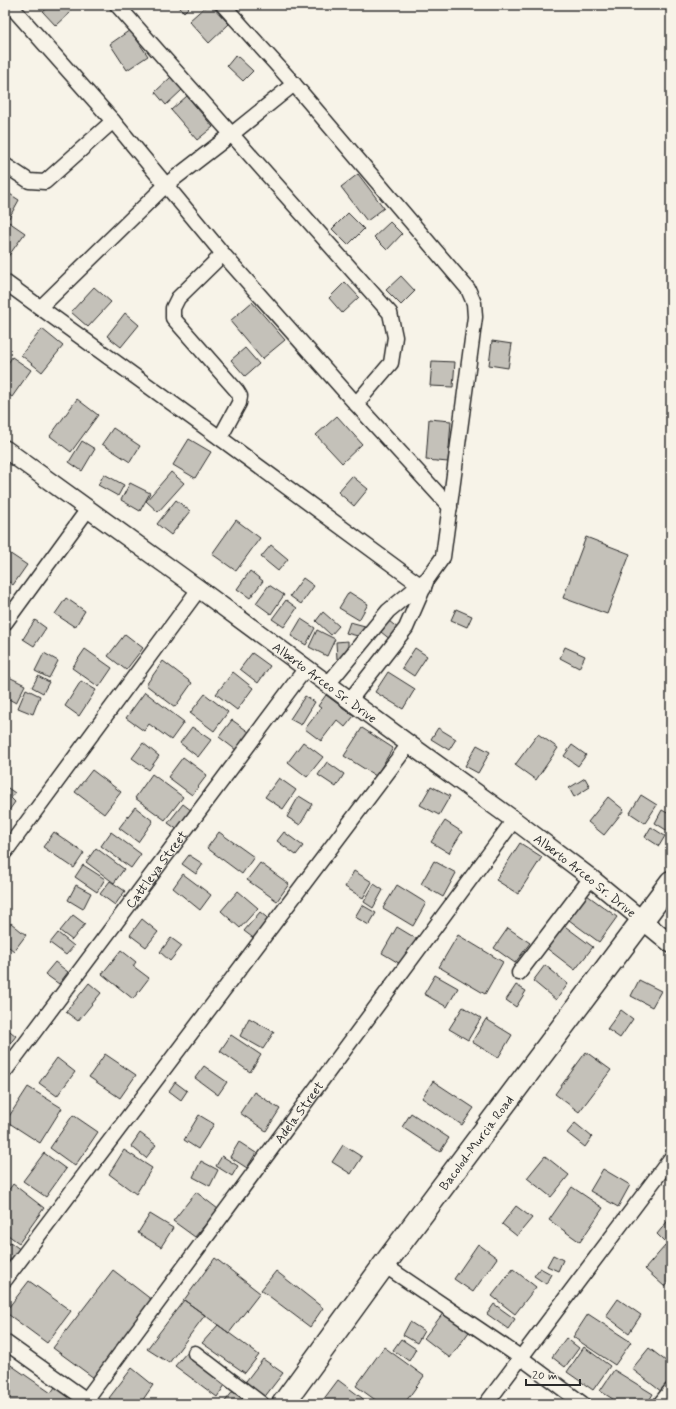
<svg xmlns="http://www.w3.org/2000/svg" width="676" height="1409" font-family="Mynerve,sans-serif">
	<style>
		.building { fill: #c4c1b9; stroke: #2b2b2b }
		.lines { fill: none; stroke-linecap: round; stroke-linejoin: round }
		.minor-casing { stroke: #2b2b2b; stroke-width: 17 }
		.tertiary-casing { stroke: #2b2b2b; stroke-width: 20 }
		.primary-casing { stroke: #2b2b2b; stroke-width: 25 }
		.minor { stroke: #f7f3e8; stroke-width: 14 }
		.tertiary { stroke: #f7f3e8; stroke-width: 17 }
		.primary { stroke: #f7f3e8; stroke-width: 22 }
		.labels { text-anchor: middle; stroke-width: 3; stroke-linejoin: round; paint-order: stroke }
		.street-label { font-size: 13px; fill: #2b2b2b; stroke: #f7f3e8 }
	</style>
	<rect width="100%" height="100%" fill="#f7f3e8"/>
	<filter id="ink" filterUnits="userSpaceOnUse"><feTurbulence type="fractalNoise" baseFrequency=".025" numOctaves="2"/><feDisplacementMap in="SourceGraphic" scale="8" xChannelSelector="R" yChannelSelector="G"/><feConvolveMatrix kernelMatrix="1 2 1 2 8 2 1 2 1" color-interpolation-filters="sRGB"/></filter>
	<g filter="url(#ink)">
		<!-- building -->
		<path class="building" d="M51,5H65L71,12L56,26L43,12Z
			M177,5H191L184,12Z
			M207,5H211L229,24L209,43L189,21Z
			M130,30L148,56L127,70L110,44Z
			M236,55L253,71L243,81L227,66Z
			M171,77L182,90L166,105L155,92Z
			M187,96L213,127L197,140L171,110Z
			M358,174L384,208L367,221L341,187Z
			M5,191L19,200L9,218L5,215Z
			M348,213L364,229L348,245L332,229Z
			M9,222L25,233L7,258L5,257V229Z
			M390,222L402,234L387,250L374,237Z
			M401,276L415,291L401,305L386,290Z
			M345,282L359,297L342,313L329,298Z
			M94,287L111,302L88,327L71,312Z
			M252,302L285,340L262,359L230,321Z
			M125,313L139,325L121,347L107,336Z
			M42,329L63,346L42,372L21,355Z
			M492,341L512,344L508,368L489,365Z
			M245,348L259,364L245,376L231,360Z
			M12,357L31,370L12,397L5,392V368Z
			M432,361L455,362L453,387L430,386Z
			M77,399L98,415L71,452L50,436Z
			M337,416L362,444L342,463L316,435Z
			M429,419L451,421L448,462L426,460Z
			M113,428L140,446L130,462L102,444Z
			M189,439L211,452L195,478L173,465Z
			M82,441L95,449L82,471L69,462Z
			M171,472L184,483L158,512L146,501Z
			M104,474L124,485L118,496L98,485Z
			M352,476L368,489L354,506L338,492Z
			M130,483L150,493L140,511L121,500Z
			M176,500L190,511L171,535L157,524Z
			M236,520L260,538L236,571L212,554Z
			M586,537L630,554L607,614L563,598Z
			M271,545L288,559L278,571L261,557Z
			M9,553L27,565L13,585L5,579V559Z
			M250,571L263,581L250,598L237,589Z
			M303,578L314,586L301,604L290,596Z
			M269,585L284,595L271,614L256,603Z
			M349,592L368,604L359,620L339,608Z
			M66,598L85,611L75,627L55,614Z
			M286,600L297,608L284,627L272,619Z
			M456,609L472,616L467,627L451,620Z
			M323,612L339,626L331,635L316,621Z
			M301,619L315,628L306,645L291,636Z
			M35,620L46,628L34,646L23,639Z
			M389,621L399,629L391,640L381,632Z
			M350,622L365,626L362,637L346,633Z
			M317,630L335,639L327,656L309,647Z
			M125,634L143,648L126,670L108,656Z
			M348,641V659H337L336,642Z
			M565,647L585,656L579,668L560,658Z
			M415,648L427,656L414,676L402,668Z
			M85,649L112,668L99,687L72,668Z
			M44,653L58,661L49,678L35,671Z
			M252,653L270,666L258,683L240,669Z
			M163,661L192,683L175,707L146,685Z
			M233,672L253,688L237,710L216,694Z
			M388,672L415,689L403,709L375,692Z
			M7,676L25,685L16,703L5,697V680Z
			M38,676L49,682L43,693L32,687Z
			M81,681L96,690L79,716L65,706Z
			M26,689L40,696L33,714L18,708Z
			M145,692L184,722L171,740L149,724L144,731L126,718Z
			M205,694L228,712L214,731L190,713Z
			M326,695L354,716L345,727L337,720L321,741L305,729L321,708L318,706Z
			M305,696L315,702L301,725L290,719Z
			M232,720L249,732L236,750L219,737Z
			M192,727L211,740L198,757L180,743Z
			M362,728L393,748L376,776L344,756Z
			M438,728L456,739L449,750L431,739Z
			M538,734L558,748L536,780L515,765Z
			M303,742L323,757L307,777L288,762Z
			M143,743L159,756L149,770L132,758Z
			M477,745L490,752L478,773L465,766Z
			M572,745L586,755L578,766L564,756Z
			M183,757L207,775L192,795L168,777Z
			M327,762L344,774L336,787L318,775Z
			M92,770L121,792L104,814L75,792Z
			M152,774L183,797L165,820L135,798Z
			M279,778L296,790L283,809L265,797Z
			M585,778L590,787L574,797L569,788Z
			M5,786L15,793L11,798L15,802L5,816Z
			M431,786L450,796L439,815L420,805Z
			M641,795L657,805L645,823L630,813Z
			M299,796L312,804L300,825L287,817Z
			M608,797L624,810L604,835L588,822Z
			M183,804L192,811L178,830L168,823Z
			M135,807L153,821L138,842L119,828Z
			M662,810L671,815V833L655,823Z
			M445,821L462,832L449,853L431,842Z
			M651,827L665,836L659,846L645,837Z
			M54,832L84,853L74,868L43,847Z
			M111,832L141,854L131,868L101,846Z
			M219,832L254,857L242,874L207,848Z
			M284,832L303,846L296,855L277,841Z
			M520,843L542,857L518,894L496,880Z
			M96,848L124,869L114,883L86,862Z
			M189,855L203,864L196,874L182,864Z
			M434,861L456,873L443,897L421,884Z
			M260,863L289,884L277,901L247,880Z
			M83,865L105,879L97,892L75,877Z
			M354,871L372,882L363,898L345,887Z
			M183,874L211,895L200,910L173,888Z
			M110,881L125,891L115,905L100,894Z
			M374,884L383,890L373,908L364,902Z
			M76,885L91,893L83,909L68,900Z
			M397,885L426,903L413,926L383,908Z
			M238,891L258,908L240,928L221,911Z
			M587,895L617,917L599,942L569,920Z
			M362,905L376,913L369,925L355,917Z
			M260,912L271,921L256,940L244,931Z
			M73,915L85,924L72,940L60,931Z
			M142,919L158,932L146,947L130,935Z
			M11,923L26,935L14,951L5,944V930Z
			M562,924L593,947L575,970L545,947Z
			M397,927L417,939L402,965L382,953Z
			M508,928L530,943L515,963L494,948Z
			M58,933L74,946L66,955L50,943Z
			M458,935L503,962L485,994L439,967Z
			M171,938L182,946L170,961L160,952Z
			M121,950L136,962L133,966L149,978L133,999L102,974Z
			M55,962L68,972L59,984L45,974Z
			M545,965L568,984L556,1000L533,981Z
			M435,975L458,988L447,1007L424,994Z
			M639,980L661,991L652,1007L631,996Z
			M89,983L101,993L78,1021L66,1012Z
			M516,985L526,991L516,1007L506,1000Z
			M463,1007L481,1018L468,1040L449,1029Z
			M621,1010L633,1019L620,1038L607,1029Z
			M249,1018L274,1032L263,1049L240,1036Z
			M486,1019L512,1035L498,1058L472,1042Z
			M5,1027L16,1036L5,1050Z
			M231,1035L261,1055L250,1072L220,1051Z
			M586,1052L611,1070L579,1112L555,1094Z
			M105,1054L136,1075L120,1098L89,1077Z
			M57,1058L75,1072L57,1096L39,1083Z
			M204,1066L227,1082L218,1095L195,1078Z
			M433,1081L474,1108L462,1125L422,1098Z
			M175,1082L187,1091L181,1100L169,1091Z
			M28,1087L62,1108L40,1143L6,1121Z
			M254,1092L280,1109L266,1131L240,1113Z
			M411,1113L449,1138L440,1152L402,1127Z
			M73,1115L98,1132L75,1166L50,1148Z
			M199,1115L214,1124L198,1149L184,1140Z
			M575,1123L592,1137L585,1147L567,1133Z
			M140,1133L156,1145L146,1158L131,1146Z
			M239,1142L256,1153L247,1168L230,1157Z
			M343,1145L362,1157L351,1174L332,1162Z
			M124,1150L152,1168L136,1194L109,1174Z
			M44,1153L66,1169L46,1197L23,1181Z
			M222,1156L238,1166L232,1176L216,1166Z
			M545,1156L569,1175L551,1197L527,1178Z
			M201,1161L218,1170L210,1186L193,1177Z
			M603,1169L630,1185L618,1207L590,1191Z
			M13,1184L44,1208L19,1243L5,1233V1195Z
			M572,1187L603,1208L580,1242L549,1220Z
			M196,1192L218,1209L195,1237L173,1221Z
			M516,1206L532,1218L517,1236L502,1224Z
			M150,1214L173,1228L161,1247L138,1233Z
			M671,1217V1248L657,1234Z
			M10,1242L21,1250L5,1272V1249Z
			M478,1244L497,1258L473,1292L454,1279Z
			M665,1246L671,1252V1280L665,1287L645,1269Z
			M553,1255L563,1260L558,1271L547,1266Z
			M215,1258L260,1293L229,1333L184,1300Z
			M540,1268L551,1274L546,1284L534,1276Z
			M513,1269L536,1287L515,1314L492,1296Z
			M113,1270L152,1300L94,1378L53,1348Z
			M276,1271L323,1308L310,1327L261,1290Z
			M29,1281L71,1311L47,1343L5,1312Z
			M618,1299L641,1315L629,1333L606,1316Z
			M184,1300L205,1315L169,1363L147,1349Z
			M494,1304L515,1319L508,1329L487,1314Z
			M444,1312L469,1332L450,1358L424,1338Z
			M588,1314L631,1342L615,1365L573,1337Z
			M410,1322L424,1331L417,1343L403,1335Z
			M218,1325L259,1355L245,1373L202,1343Z
			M566,1338L579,1348L565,1367L552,1357Z
			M401,1339L416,1349L409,1361L393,1350Z
			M384,1347L424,1376L404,1404H381L356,1386Z
			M584,1347L610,1366L593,1390L567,1372Z
			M649,1348L671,1365V1379L662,1392L632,1369Z
			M187,1352L227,1382L217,1397L175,1366Z
			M263,1359L283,1373L263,1399L243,1385Z
			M5,1361L51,1393L57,1384L75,1396L70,1404H5Z
			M132,1368L153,1385L140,1404H116L109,1398Z
			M614,1370L653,1394L647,1404H621L600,1391Z
			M338,1380L370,1404H320Z
			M234,1390L251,1404H223Z"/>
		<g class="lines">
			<!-- minor casing -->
			<g class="minor-casing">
				<g id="minor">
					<path d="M10,5L113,121L223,254L356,404L450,507"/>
					<path d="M117,5L390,313L395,337L391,363L356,404"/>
					<path d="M223,5L294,84L468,289L474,303L475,317L443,557L428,578L388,611L328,684"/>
					<path d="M5,165L29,181L45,182L113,121"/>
					<path d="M5,282L220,438L424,588"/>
					<path d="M41,307L166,185L232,134L294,84"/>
					<path d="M220,438L239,403L240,396L237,391L173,318V308L178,298L223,254"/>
					<path d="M5,623L88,509"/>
					<path d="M350,700L406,628L426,582"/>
					<path d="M5,852L199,589"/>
					<path d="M519,973L591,878"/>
					<path id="s1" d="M5,1071L306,668"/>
					<path d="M384,1265L520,1357L583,1404"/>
					<path d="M5,1280L409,744"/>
					<path d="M5,1342L92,1404"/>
					<path d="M195,1353L262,1404"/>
					<path id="s2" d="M83,1404L514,820"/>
					<path d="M486,1404L671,1158"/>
					<path d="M660,1404L671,1390"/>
				</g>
			</g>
			<!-- tertiary casing -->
			<g class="tertiary-casing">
				<g id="tertiary">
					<path id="s3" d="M5,449L199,589L409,744L514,820L591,878L671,944"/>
				</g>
			</g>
			<!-- primary casing -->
			<g class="primary-casing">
				<g id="primary">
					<path id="s4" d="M283,1404L384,1265L671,882"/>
				</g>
			</g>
			<!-- minor -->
			<use href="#minor" class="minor"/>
			<!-- tertiary -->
			<use href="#tertiary" class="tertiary"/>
			<!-- primary -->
			<use href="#primary" class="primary"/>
		</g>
	</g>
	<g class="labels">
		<!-- street labels -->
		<g class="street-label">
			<text dy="5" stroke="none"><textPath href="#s3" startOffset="396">Alberto Arceo Sr. Drive</textPath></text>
			<text dy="5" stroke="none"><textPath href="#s1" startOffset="252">Cattleya Street</textPath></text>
			<text dy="5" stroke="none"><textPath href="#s3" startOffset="720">Alberto Arceo Sr. Drive</textPath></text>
			<text dy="5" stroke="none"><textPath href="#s2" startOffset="363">Adela Street</textPath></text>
			<text dy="5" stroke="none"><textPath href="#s4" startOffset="325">Bacolod-Murcia Road</textPath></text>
		</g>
	</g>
	<!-- margin -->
	<rect width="676" height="1409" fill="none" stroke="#f7f3e8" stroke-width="20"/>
	<rect x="10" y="10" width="656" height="1389" fill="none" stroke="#2b2b2b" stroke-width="1.5" filter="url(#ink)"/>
	<!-- scale -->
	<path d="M526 1379v6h54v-6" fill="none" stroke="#2b2b2b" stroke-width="2"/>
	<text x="532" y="1379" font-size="12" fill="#2b2b2b" stroke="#f7f3e8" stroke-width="3" paint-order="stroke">20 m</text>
</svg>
